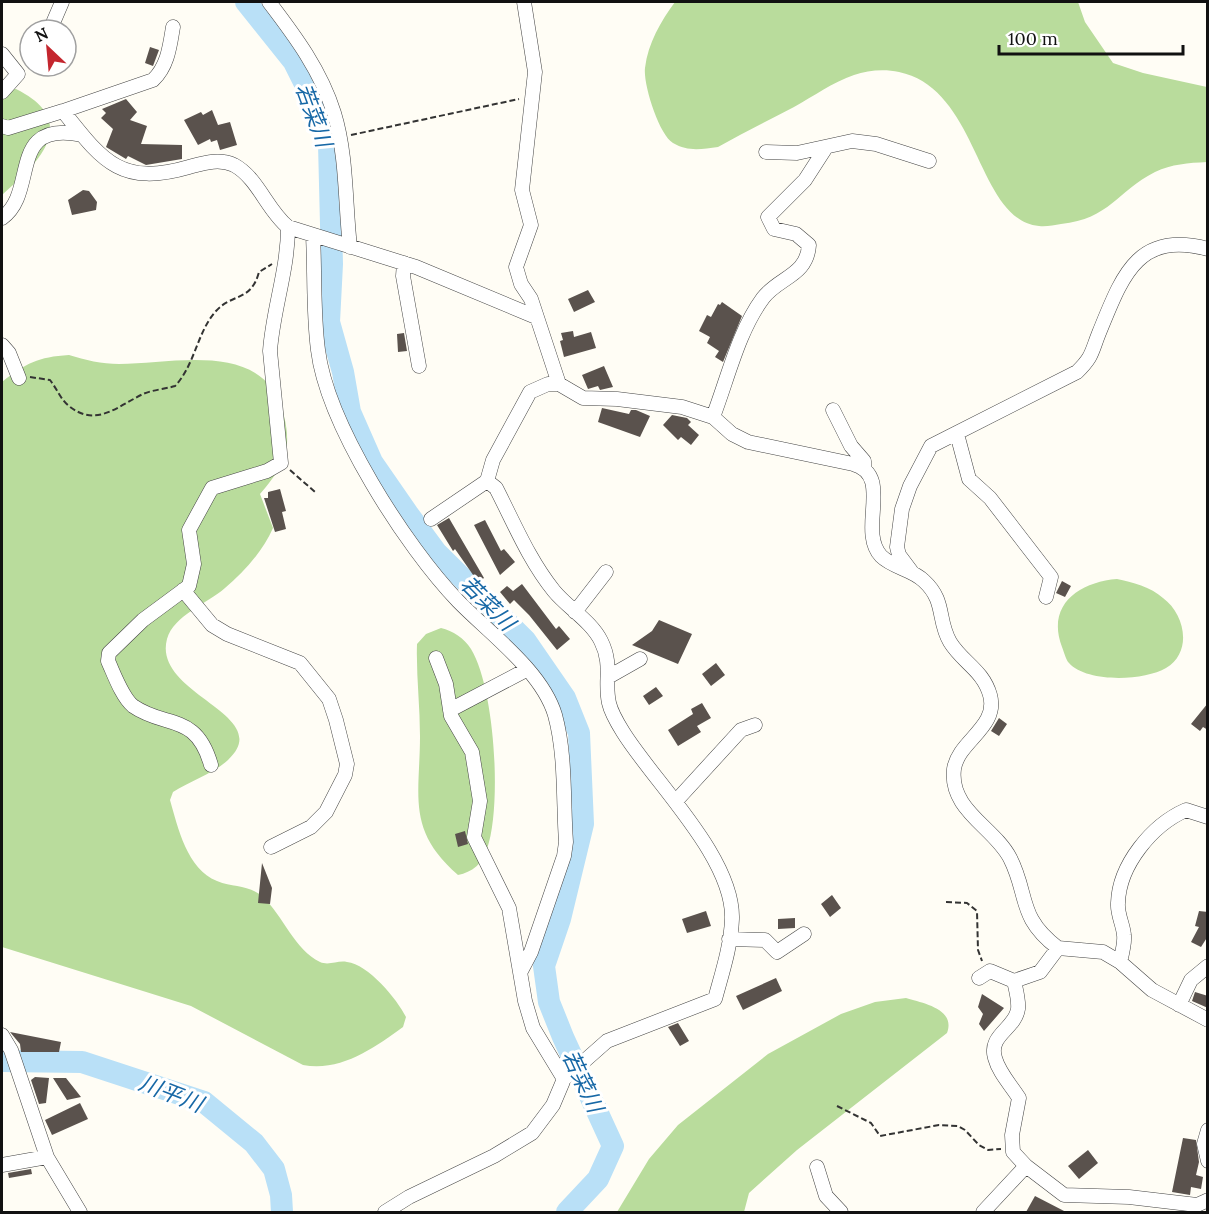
<svg xmlns="http://www.w3.org/2000/svg" width="1209" height="1214" font-family="Lora,'Noto Sans JP',serif">
	<style>
		.forest { fill: #b9dc9c }
		.lines { fill: none; stroke-linecap: round; stroke-linejoin: round }
		.river { stroke: #b9e0f7; stroke-width: 22 }
		.building { fill: #5a524d }
		.minor-casing { stroke: #444; stroke-width: 15 }
		.path { stroke: #333; stroke-width: 2; stroke-dasharray: 6 3; stroke-linecap: butt }
		.minor { stroke: #fff; stroke-width: 14 }
		.labels { text-anchor: middle; stroke-width: 6; stroke-linejoin: round; paint-order: stroke }
		.water-label { font-size: 22px; font-style: italic; fill: #1768a6; stroke: #fff }
	</style>
	<rect width="100%" height="100%" fill="#fffdf5"/>
	<!-- forest -->
	<path class="forest" d="M675,2H1078L1085,22L1113,63L1143,73L1207,87V162C1188,163 1172,164 1155,172C1117,191 1110,219 1061,224C1054,225 1046,227 1039,226C976,220 980,89 899,72C885,69 868,70 854,75C833,82 814,96 794,107C769,120 743,133 718,147C702,149 688,152 673,143C659,135 643,84 645,68C648,43 661,21 675,2Z
		M16,89C81,121 40,162 2,195V90Z
		M69,355C85,360 102,364 119,364C176,364 266,339 284,416C293,452 282,468 260,494L273,528C263,551 244,572 225,588C207,604 174,615 167,639C152,695 277,714 228,760C213,774 190,781 173,792L170,800C178,828 187,869 217,881C234,888 248,884 263,897C283,916 295,950 320,962C329,966 338,960 347,962C368,964 397,999 406,1017L403,1027C374,1048 341,1072 303,1065L191,1006L2,947V382C26,363 38,357 69,355Z
		M1117,579C1132,582 1151,587 1163,598C1185,614 1193,652 1166,668C1144,681 1087,683 1069,663C1066,660 1064,652 1062,647C1046,605 1079,582 1117,579Z
		M441,628C453,631 464,638 471,649C495,688 502,807 487,849C483,864 472,872 458,875C406,830 420,795 420,736C420,705 416,674 417,644L426,634Z
		M906,998C923,1003 956,1009 947,1033L797,1150L749,1193L744,1212H617L649,1159L678,1125L768,1054L841,1014L875,1002Z"/>
	<g class="lines">
		<!-- river -->
		<path class="river" d="M246,2L294,62L311,96L329,144L332,264L329,322L343,372L350,412L372,462L408,514L436,552L525,640L565,698L579,733L583,824L560,919L544,966L549,1002L563,1037L613,1146L598,1179L567,1212
			M2,1061L82,1062L204,1102L254,1143L274,1169L281,1195L282,1212"/>
	</g>
	<!-- building -->
	<path class="building" d="M150,47L159,50L153,66L145,63Z
		M126,99L137,112L130,120L147,126L141,144L182,145V159L146,165L128,156L126,159L106,147L113,129L101,118L106,113L102,109Z
		M212,110L218,125L230,122L237,145L220,150L217,140L211,142L210,139L198,145L184,120L201,112L203,115Z
		M83,190L89,191L97,202L96,210L72,215L68,200Z
		M588,290L595,302L574,312L568,299Z
		M722,302L742,316L723,362L715,357L719,351L707,343L710,337L699,331L707,315L711,317L718,304L720,305Z
		M573,331L574,337L591,332L596,348L564,357L560,341L563,340L561,333Z
		M404,333L407,351L398,352L397,334Z
		M604,366L613,387L600,390L598,386L588,389L582,375Z
		M602,408L629,414L631,410H636L650,416L640,437L598,422Z
		M672,415L687,418L691,422L688,425L699,435L691,445L681,437L678,440L663,425Z
		M280,489L286,511L282,512L286,529L275,532L264,498H268V492Z
		M449,518L484,578L478,582L455,549L453,551L437,525Z
		M485,520L501,551L504,549L515,562L500,575L474,525Z
		M1062,581L1071,586L1065,597L1056,593Z
		M522,584L556,629L559,626L570,639L557,650L529,615L514,600L510,604L500,592L507,586L513,591Z
		M659,620L692,634L678,664L632,645L652,631Z
		M716,663L725,675L711,686L702,674Z
		M656,687L663,696L649,705L643,696Z
		M702,703L711,718L697,726L701,732L678,746L668,730L693,714L691,709Z
		M1208,703V730L1203,727L1200,731L1191,724Z
		M999,718L1007,724L999,736L991,731Z
		M465,831L468,844L458,847L455,834Z
		M262,863L272,888L270,904L258,903Z
		M832,895L841,908L830,917L821,904Z
		M706,911L711,926L687,933L682,919Z
		M1199,911L1208,912V936L1201,947L1191,942L1199,927L1195,926Z
		M795,918V928L778,929V919Z
		M776,978L782,991L743,1010L736,996Z
		M1195,992L1208,996V1008L1192,1001Z
		M982,994L1004,1008L984,1031L979,1024L983,1014L978,1007Z
		M678,1023L689,1041L680,1046L668,1027Z
		M10,1032L61,1042L59,1052H21L20,1044Z
		M35,1077L49,1078L46,1103L39,1104L31,1080Z
		M53,1078H66L81,1097L67,1100Z
		M80,1103L88,1119L52,1135L45,1120Z
		M1183,1138L1196,1140L1199,1162L1196,1175L1203,1177L1201,1189L1191,1187L1190,1195L1172,1192Z
		M1088,1150L1098,1163L1079,1179L1068,1166Z
		M31,1169L32,1174L9,1178L8,1173Z
		M1035,1196L1066,1212H1026Z"/>
	<g class="lines">
		<!-- minor casing -->
		<g class="minor-casing">
			<path id="minor" d="M269,2C295,36 321,71 334,113C347,155 345,203 350,247
				M524,2L535,72L522,190L531,225L516,267L521,284L531,299L559,384
				M50,30L62,2
				M2,54L18,74L2,92
				M63,111L153,80C168,66 170,45 173,27
				M2,126L8,128L63,111C102,160 120,187 189,167C204,163 219,158 234,165C258,178 267,210 288,227L416,267L536,317
				M766,152L797,153L852,141L876,144L929,161
				M2,218C39,192 6,119 82,135
				M313,236C315,273 313,312 318,350C327,424 406,547 458,601C489,633 542,671 555,715C566,755 563,801 566,842L564,856L531,952L521,971
				M404,263L403,276L419,366
				M2,345L9,353L19,378
				M833,410L851,446L864,461V468
				M713,417C728,378 738,332 763,298C779,277 807,276 809,245L796,234L774,229L768,217L805,180L825,149
				M957,434L969,479L990,498L1051,577L1046,597
				M431,519L487,481
				M911,571L899,555L897,547L902,509L910,486L931,446L1077,372C1093,356 1091,353 1099,333C1122,277 1137,230 1208,249
				M183,590L212,625L227,634L300,663L329,699L336,720L347,764L345,775L326,812L311,827L271,847
				M575,612L606,572
				M436,658L446,684L451,716L472,752L480,801L474,837L509,908L525,1001L533,1028L564,1079
				M610,676L640,659
				M450,710L526,670
				M211,765C196,712 166,729 133,706C122,697 114,674 108,661L109,653L143,620L189,586L194,564L189,530L212,488L267,471L281,463L270,351C273,309 288,270 288,227
				M676,801L741,730L755,725
				M729,939L765,940L777,952L804,934
				M1058,948L1040,972L1014,981C1016,990 1019,1000 1018,1009C1015,1029 988,1035 995,1058C999,1073 1011,1085 1019,1098L1012,1135L1013,1152L1026,1166L1064,1195L1129,1197L1197,1205L1208,1200
				M1120,962C1122,954 1125,943 1124,935C1123,924 1117,914 1118,903C1119,865 1152,825 1186,810L1208,817
				M979,978L990,971L1014,981
				M1179,1005L1191,980L1208,966
				M2,1035L11,1050L47,1157L80,1212
				M1208,1130L1204,1144L1208,1161
				M2,1165L47,1157
				M817,1167L826,1196L841,1212
				M385,1212L409,1197L494,1156L532,1133L553,1105L564,1079L607,1041L715,999C722,973 731,946 732,919C734,858 654,782 623,732C618,724 611,712 609,703C604,681 613,665 601,641C591,621 568,608 554,591C529,560 514,523 496,488L487,481L493,460L530,392L548,384H559L583,398L617,399L682,407L713,417L732,434L748,442L853,464C894,475 857,530 881,556C893,568 912,569 924,581C946,601 937,620 950,642C962,662 983,670 990,695C999,727 958,741 954,769C949,810 994,827 1010,858C1029,895 1017,917 1058,948L1103,952L1120,962L1152,990L1208,1020
				M983,1212L1026,1166"/>
		</g>
		<!-- path -->
		<path class="path" d="M351,135L519,99
			M30,377L50,380C57,389 61,400 69,406C96,428 118,406 143,394C152,390 165,389 175,386C195,365 197,332 216,311C232,293 251,302 259,272L272,264
			M290,470L315,492
			M946,902L967,903L977,911L978,950L982,961
			M837,1106L871,1123L880,1136L939,1125L958,1126L965,1130L979,1145L988,1150L1001,1149"/>
		<!-- minor -->
		<use href="#minor" class="minor"/>
	</g>
	<g class="labels">
		<!-- water labels -->
		<g class="water-label">
			<text transform="translate(314 115) rotate(70)" y="8">若菜川</text>
			<text transform="translate(488 603) rotate(45)" y="8">若菜川</text>
			<text transform="translate(583 1081) rotate(65)" y="8">若菜川</text>
			<text transform="translate(171 1093) rotate(21)" y="8">川平川</text>
		</g>
	</g>
	<!-- border -->
	<rect width="1209" height="1214" fill="none" stroke="#111111" stroke-width="6"/>
	<!-- north arrow -->
	<g transform="translate(48 48) rotate(334)"><circle r="28" fill="#ffffff" stroke="#a0a0a0" stroke-width="1.5"/>
	<path d="M0-4.5L10 22L0 15L-10 22Z" fill="#c4262e"/>
	<text y="-9" font-size="16" font-weight="bold" text-anchor="middle" fill="#111111">N</text>
	</g>
	<!-- scale -->
	<path d="M999 45v9h184v-9" fill="none" stroke="#111111" stroke-width="3"/>
	<text x="1008" y="45" font-size="18" fill="#111111" stroke="#ffffff" stroke-width="4.5" paint-order="stroke">100 m</text>
</svg>
